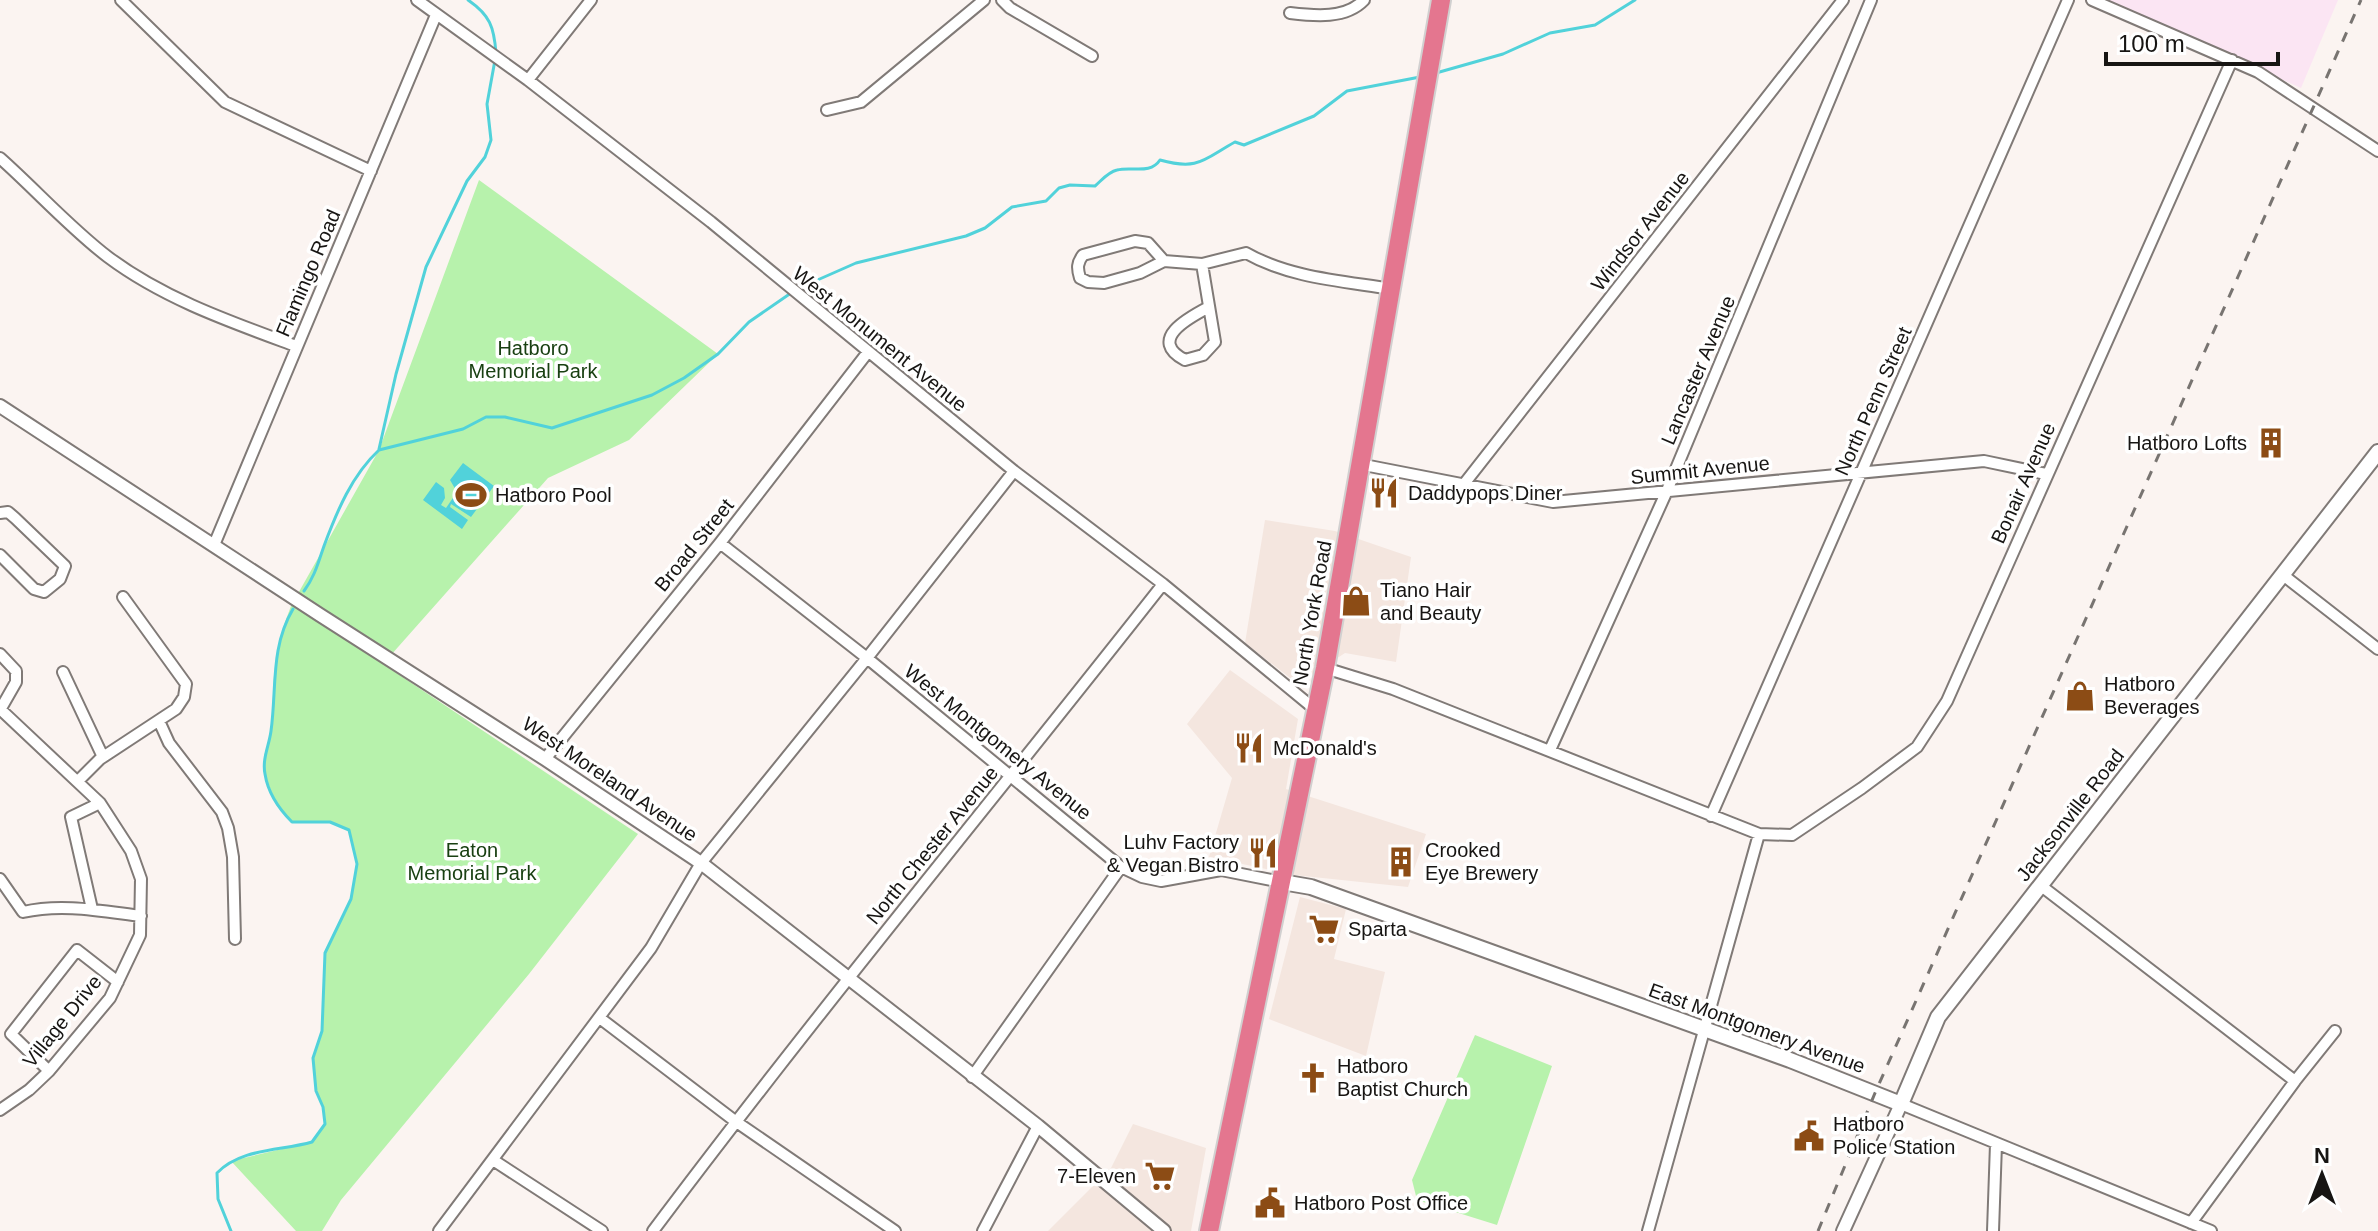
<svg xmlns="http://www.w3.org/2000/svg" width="2378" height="1231" font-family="Helvetica,sans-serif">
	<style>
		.built { fill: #f4e6df }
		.education { fill: #fbe5f3 }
		.green { fill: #b7f2ac }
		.water { fill: #51d2da }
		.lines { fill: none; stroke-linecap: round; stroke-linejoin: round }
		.stream { stroke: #51d2da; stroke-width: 3 }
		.minor-casing { stroke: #807a77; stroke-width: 14 }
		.tertiary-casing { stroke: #807a77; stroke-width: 16 }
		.secondary-casing { stroke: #807a77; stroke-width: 18 }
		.trunk-casing { stroke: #d1d0d0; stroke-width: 22 }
		.minor { stroke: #fff; stroke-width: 10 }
		.tertiary { stroke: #fff; stroke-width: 12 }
		.secondary { stroke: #fff; stroke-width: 14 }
		.trunk { stroke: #e4768f; stroke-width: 18 }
		.rail { stroke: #787471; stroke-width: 3; stroke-dasharray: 10 10; stroke-linecap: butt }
		.labels { text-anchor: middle; stroke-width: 7; stroke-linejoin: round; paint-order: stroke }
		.street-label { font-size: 20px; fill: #171513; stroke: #fff }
		.park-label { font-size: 20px; fill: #194012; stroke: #fff }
		.poi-label { font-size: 20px; fill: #171513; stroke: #fff; text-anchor: start }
	</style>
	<rect width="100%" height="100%" fill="#fbf4f1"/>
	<!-- built -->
	<path class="built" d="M1265,520L1335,531L1411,557L1396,662L1345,653L1298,684L1245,643Z
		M1230,670L1298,719L1286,789L1426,834L1408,887L1294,875L1209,857L1232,778L1187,724Z
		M1300,897L1346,909L1334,959L1385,972L1366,1056L1269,1019Z
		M1133,1124L1206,1148L1191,1231H1048L1111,1168Z"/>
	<!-- education -->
	<path class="education" d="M2104,0H2338L2301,88Z"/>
	<!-- green -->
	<path class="green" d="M479,180L718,354L629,440L548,478L383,664L638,834L529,974L341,1200L322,1231H296L231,1161L312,1142L325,1124L323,1107L316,1091L313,1058L322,1031L325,953L351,899L357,864L349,830L330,822H292L277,806L265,775L264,756L271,733L274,675L284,625L291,606L379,450Z
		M1475,1035L1552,1066L1497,1225L1417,1200L1412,1180Z"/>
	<!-- water -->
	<path class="water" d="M463,463L494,486L471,517L451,504L450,507L468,520L462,529L423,500L436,482L444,488L445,498L441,505L446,508L457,492L450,480Z"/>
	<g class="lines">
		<!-- stream -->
		<path class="stream" d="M468,0C490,15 494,27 496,53
			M1436,73L1503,54L1550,33L1595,25L1635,0
			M797,289L856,263L966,236L985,228L1012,207L1046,201L1059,188L1070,185L1095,186C1102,180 1108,172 1117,170C1132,166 1150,175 1160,160C1199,171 1204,159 1235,142L1244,145L1314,116L1347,91L1420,77
			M379,449L396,374L426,267L467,181L485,157L491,140L487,104L495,60
			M304,591C315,576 318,563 324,546C337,511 352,475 379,450L463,429L486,417H505L552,428L652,395L684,378L718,354L749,322L791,293
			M231,1231L218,1199L217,1173C241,1148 281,1151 312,1142L325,1124L323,1107L316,1091L313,1058L322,1031L325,953L351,899L357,864L349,830L330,822H292C279,809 268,793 265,774C262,759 269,746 271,731C277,688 270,648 293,609"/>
		<!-- minor casing -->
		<g class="minor-casing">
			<path id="minor" d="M121,0L225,102L371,171
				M417,0L528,80L711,222L1014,471L1163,584L1317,711
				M1002,0L1010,8L1092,56
				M2092,0L2258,72L2378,151
				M1290,13C1315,16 1346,19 1364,0
				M528,80L591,0
				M827,110L861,102L984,0
				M0,158C36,190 70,228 108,257C164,299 231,322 296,346
				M1164,261L1148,243L1135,241L1083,255C1077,263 1077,268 1080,278L1088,282L1104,283L1140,273L1164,261L1202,264L1246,253C1290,278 1343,281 1392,289
				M1202,264L1215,342L1203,355L1185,360C1147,340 1188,318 1209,307
				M1359,464L1553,502L1984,461L2046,474
				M1464,484L1843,0
				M0,513L8,512L15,518L65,566L60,579L44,592L34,589L0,555
				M720,543L867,658L1121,867L1142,877L1161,881L1221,870L1282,882
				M214,545L436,15
				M2283,575L2378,649
				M0,654L16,671V682L0,710
				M1325,668L1393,689L1759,834L1792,835L1862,788L1917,747L1947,701L2232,60
				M63,672L103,757
				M0,709L100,803L131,851L141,879L140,935L110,998L49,1071L29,1090L0,1110
				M159,721L169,743L222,812L228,828L233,857L235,939
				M1550,750L1666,493L1871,0
				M545,759L720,543L868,352
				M78,781L100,759L176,709L184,697L186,684L123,597
				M1711,816L2068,0
				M0,879L23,912C62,903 101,911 141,916
				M2040,885L2295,1081
				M92,909L71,817L100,803
				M601,1019L735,1121L895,1231
				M49,1071L11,1034L77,950L118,982
				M972,1077L1121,867
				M1901,1104L2211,1231
				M493,1160L602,1231
				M2191,1223L2295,1081L2335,1031
				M439,1231L651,948L701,863L867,658L1014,471
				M653,1231C818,1011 993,800 1163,584
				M983,1231L1038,1126
				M1648,1231L1759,834
				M1993,1231L1996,1144"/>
		</g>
		<!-- tertiary casing -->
		<g class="tertiary-casing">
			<path id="tertiary" d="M0,406L320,615L545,759L701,863L1038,1126L1164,1231
				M1843,1231L1901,1104"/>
		</g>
		<!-- secondary casing -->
		<g class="secondary-casing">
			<path id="secondary" d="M1282,882L1311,887L1790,1060L1901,1104L1938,1017L2378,452"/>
		</g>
		<!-- trunk casing -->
		<g class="trunk-casing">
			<path id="trunk" d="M1209,1231L1325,668L1441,0"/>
		</g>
		<!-- minor -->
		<use href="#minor" class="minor"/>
		<!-- tertiary -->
		<use href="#tertiary" class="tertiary"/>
		<!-- secondary -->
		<use href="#secondary" class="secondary"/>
		<!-- trunk -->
		<use href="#trunk" class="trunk"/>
		<!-- rail -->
		<path class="rail" d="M1818,1231L1875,1093L2361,0"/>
	</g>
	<!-- icons -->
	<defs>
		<g id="building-bare" transform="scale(2.4)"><path d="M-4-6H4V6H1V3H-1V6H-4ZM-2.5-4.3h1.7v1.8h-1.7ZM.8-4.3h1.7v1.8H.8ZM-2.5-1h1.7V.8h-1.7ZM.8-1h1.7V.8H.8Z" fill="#8c4c15" stroke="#fff" stroke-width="2.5" paint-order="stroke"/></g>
		<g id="restaurant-bare" transform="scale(2.4)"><path d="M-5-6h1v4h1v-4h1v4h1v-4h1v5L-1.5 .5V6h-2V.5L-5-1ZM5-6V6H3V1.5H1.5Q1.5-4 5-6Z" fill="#8c4c15" stroke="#fff" stroke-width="2.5" paint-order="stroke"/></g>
		<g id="stadium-bare" transform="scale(2.4)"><path d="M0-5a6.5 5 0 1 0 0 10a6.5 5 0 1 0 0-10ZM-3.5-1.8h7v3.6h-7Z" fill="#8c4c15" stroke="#fff" stroke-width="2.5" paint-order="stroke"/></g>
		<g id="shop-bare" transform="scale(2.4)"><path d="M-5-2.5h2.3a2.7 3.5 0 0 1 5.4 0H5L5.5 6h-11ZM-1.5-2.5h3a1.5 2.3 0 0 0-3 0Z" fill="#8c4c15" stroke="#fff" stroke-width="2.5" paint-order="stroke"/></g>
		<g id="supermarket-bare" transform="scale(2.4)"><path d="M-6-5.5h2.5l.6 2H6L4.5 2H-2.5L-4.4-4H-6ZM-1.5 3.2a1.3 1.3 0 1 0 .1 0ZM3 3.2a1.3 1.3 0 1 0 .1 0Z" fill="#8c4c15" stroke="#fff" stroke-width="2.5" paint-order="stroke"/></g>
		<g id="church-bare" transform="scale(2.4)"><path d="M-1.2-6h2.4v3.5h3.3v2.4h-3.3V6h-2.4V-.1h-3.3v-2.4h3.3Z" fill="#8c4c15" stroke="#fff" stroke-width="2.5" paint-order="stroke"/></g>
		<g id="civic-bare" transform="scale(2.4)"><path d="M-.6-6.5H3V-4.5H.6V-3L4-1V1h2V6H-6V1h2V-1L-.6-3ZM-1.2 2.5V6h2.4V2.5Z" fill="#8c4c15" stroke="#fff" stroke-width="2.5" paint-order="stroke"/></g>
	</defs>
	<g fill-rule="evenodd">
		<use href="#building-bare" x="2271" y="443"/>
		<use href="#restaurant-bare" x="1384" y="493"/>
		<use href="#stadium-bare" x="471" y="495"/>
		<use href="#shop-bare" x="1356" y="601"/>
		<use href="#shop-bare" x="2080" y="696"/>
		<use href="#restaurant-bare" x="1249" y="748"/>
		<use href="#restaurant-bare" x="1263" y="853"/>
		<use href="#building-bare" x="1401" y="862"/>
		<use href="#supermarket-bare" x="1324" y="929"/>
		<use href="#church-bare" x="1313" y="1078"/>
		<use href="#civic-bare" x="1809" y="1136"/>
		<use href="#supermarket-bare" x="1160" y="1176"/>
		<use href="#civic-bare" x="1270" y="1203"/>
	</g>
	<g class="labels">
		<!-- street labels -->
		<g class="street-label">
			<text transform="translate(1640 231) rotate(-52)" y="7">Windsor Avenue</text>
			<text transform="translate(308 273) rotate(-67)" y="7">Flamingo Road</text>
			<text transform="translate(880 339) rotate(39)" y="7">West Monument Avenue</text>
			<text transform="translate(1698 370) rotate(-67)" y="7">Lancaster Avenue</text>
			<text transform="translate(1873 401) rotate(-66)" y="7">North Penn Street</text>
			<text transform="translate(1700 470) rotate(-6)" y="7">Summit Avenue</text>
			<text transform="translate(2023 483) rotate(-66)" y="7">Bonair Avenue</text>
			<text transform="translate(694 545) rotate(-51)" y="7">Broad Street</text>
			<text transform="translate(1312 613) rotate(-80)" y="7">North York Road</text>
			<text transform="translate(998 742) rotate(39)" y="7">West Montgomery Avenue</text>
			<text transform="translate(610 779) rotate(34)" y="7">West Moreland Avenue</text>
			<text transform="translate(2070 815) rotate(-52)" y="7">Jacksonville Road</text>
			<text transform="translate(932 845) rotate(-51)" y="7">North Chester Avenue</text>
			<text transform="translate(62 1021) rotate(-51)" y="7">Village Drive</text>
			<text transform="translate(1757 1028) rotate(20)" y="7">East Montgomery Avenue</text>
		</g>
		<!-- park labels -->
		<g class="park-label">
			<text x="533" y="355">Hatboro<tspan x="533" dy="23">Memorial Park</tspan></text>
			<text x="472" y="857">Eaton<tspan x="472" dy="23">Memorial Park</tspan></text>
		</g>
		<!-- poi labels -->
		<g class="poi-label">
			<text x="2247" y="450" text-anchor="end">Hatboro Lofts</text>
			<text x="1408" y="500">Daddypops Diner</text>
			<text x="495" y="502">Hatboro Pool</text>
			<text x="1380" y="597">Tiano Hair<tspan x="1380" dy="23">and Beauty</tspan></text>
			<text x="2104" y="691">Hatboro<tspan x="2104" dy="23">Beverages</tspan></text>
			<text x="1273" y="755">McDonald's</text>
			<text x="1239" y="849" text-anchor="end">Luhv Factory<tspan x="1239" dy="23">&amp; Vegan Bistro</tspan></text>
			<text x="1425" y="857">Crooked<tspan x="1425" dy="23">Eye Brewery</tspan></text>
			<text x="1348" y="936">Sparta</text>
			<text x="1337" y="1073">Hatboro<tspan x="1337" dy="23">Baptist Church</tspan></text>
			<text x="1833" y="1131">Hatboro<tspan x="1833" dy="23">Police Station</tspan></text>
			<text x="1136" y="1183" text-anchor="end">7-Eleven</text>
			<text x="1294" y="1210">Hatboro Post Office</text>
		</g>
	</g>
	<!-- north arrow -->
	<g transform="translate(2322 1175)" stroke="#ffffff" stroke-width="6" paint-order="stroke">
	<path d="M0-6L14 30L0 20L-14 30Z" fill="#171513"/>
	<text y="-12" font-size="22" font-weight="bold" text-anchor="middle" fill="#171513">N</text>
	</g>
	<!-- scale -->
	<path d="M2106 52v12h172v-12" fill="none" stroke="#171513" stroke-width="4"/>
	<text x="2118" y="52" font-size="24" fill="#171513" stroke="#ffffff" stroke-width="6" paint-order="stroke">100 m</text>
</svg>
